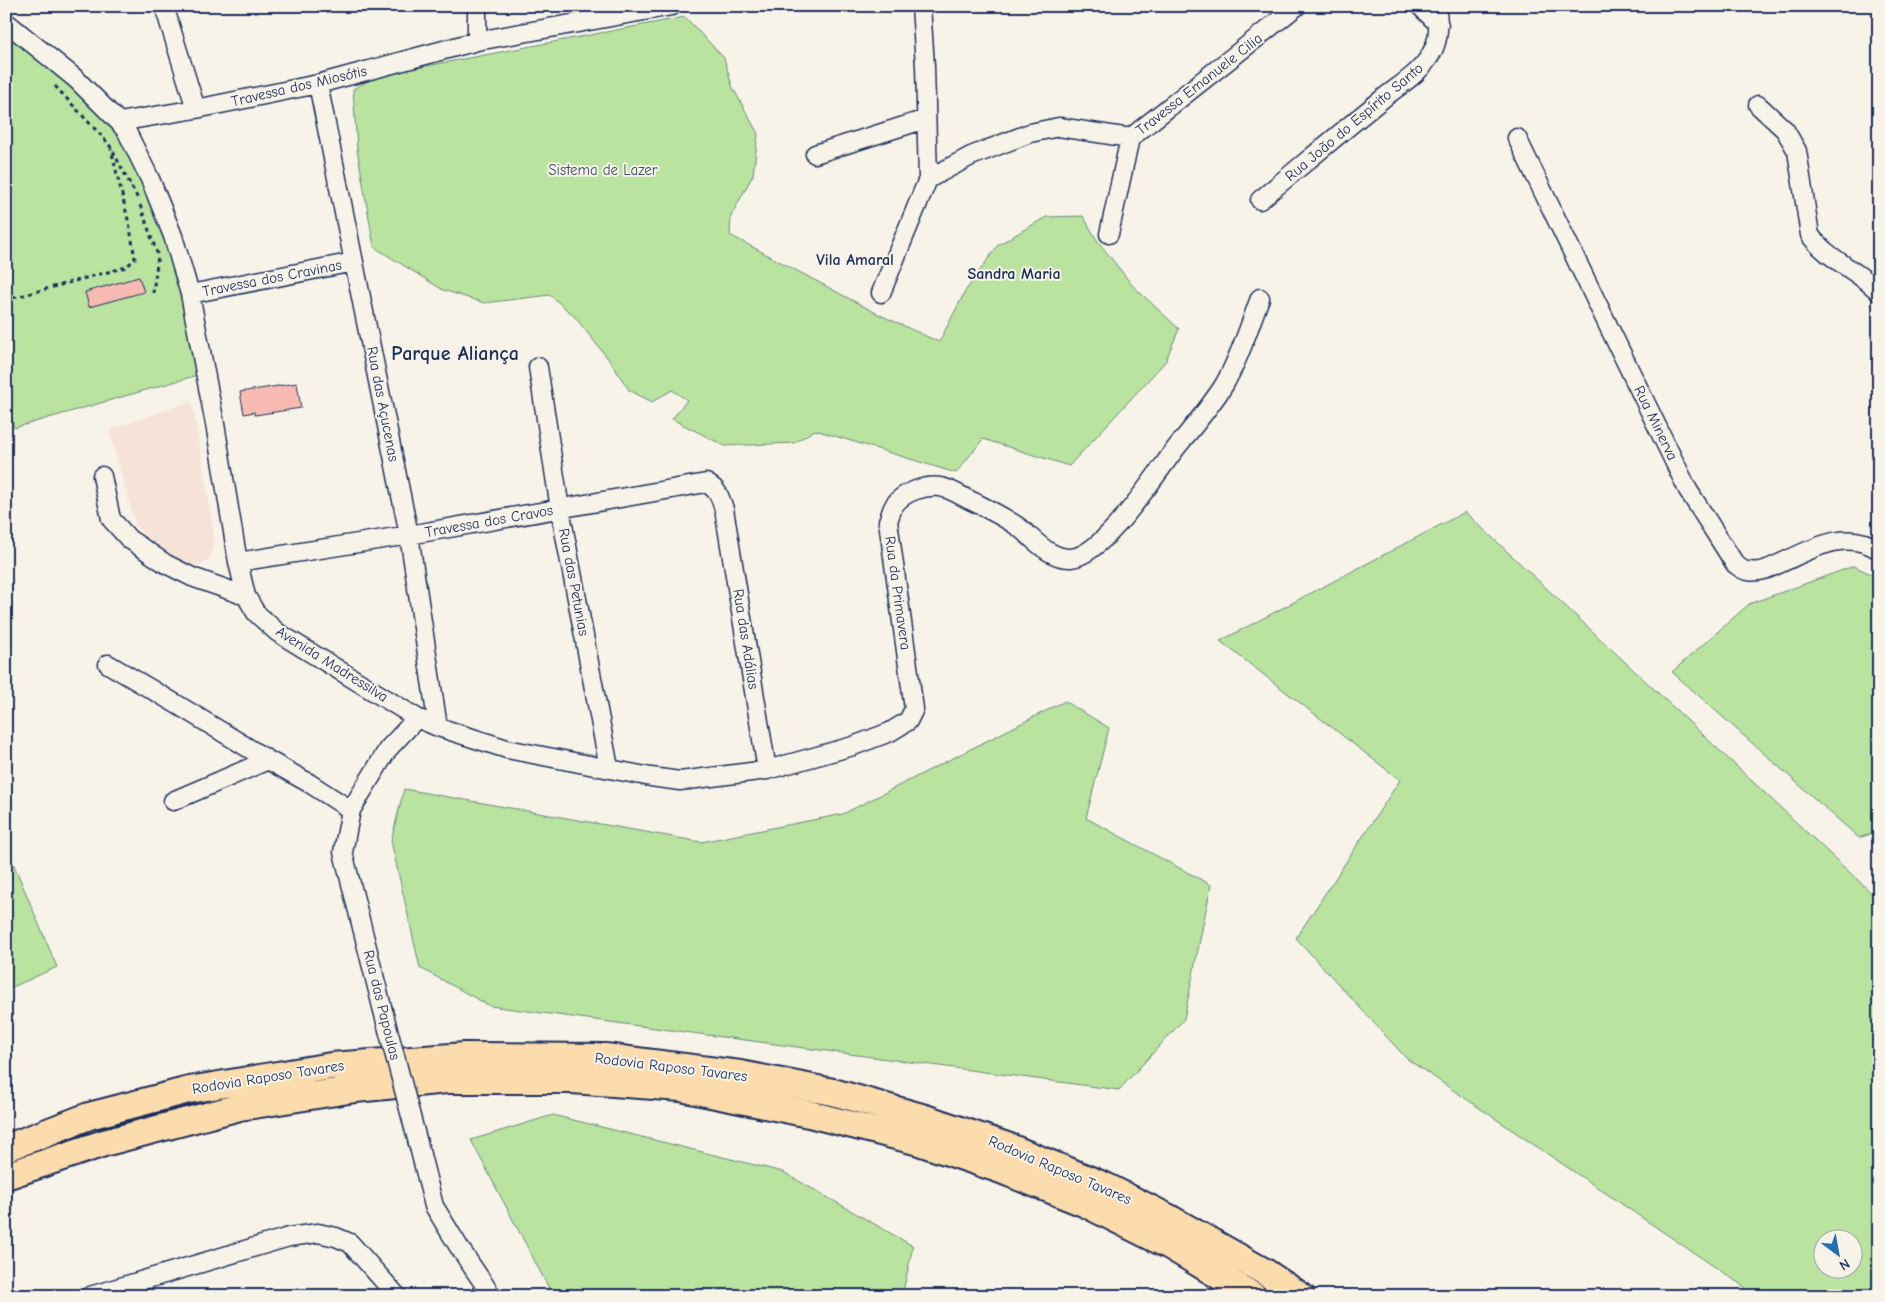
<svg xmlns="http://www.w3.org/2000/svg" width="1885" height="1302" font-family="'Comic Neue',sans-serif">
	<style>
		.built { fill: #f7e2d8 }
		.green { fill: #b9e39f; stroke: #6a897e; fill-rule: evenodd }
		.building { fill: #f7bbb3; stroke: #1b2f5e }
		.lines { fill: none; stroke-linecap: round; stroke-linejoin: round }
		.minor-casing { stroke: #1b2f5e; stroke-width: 21 }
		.highway-casing { stroke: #1b2f5e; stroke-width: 30 }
		.path { stroke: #1b2f5e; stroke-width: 3; stroke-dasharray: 4 4; stroke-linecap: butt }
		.minor { stroke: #f7f3e8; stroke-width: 18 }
		.highway { stroke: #fcdcac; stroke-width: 26 }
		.minor-bridge-casing { stroke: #1b2f5e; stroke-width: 21; stroke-linecap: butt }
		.minor-bridge { stroke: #f7f3e8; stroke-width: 18 }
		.labels { text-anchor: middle; stroke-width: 4; stroke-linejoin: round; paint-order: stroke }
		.street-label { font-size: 15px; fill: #1b2f5e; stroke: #f7f3e8 }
		.park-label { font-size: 15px; fill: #3b536b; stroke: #f7f3e8 }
		.neighbourhood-label { font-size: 16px; font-weight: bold; fill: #1b2f5e; stroke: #f7f3e8 }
		.district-label { font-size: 20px; font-weight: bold; fill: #1b2f5e; stroke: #f7f3e8 }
	</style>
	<rect width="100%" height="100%" fill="#f7f3e8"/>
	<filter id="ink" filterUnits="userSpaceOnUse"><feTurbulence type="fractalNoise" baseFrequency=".02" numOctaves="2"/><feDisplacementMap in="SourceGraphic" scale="10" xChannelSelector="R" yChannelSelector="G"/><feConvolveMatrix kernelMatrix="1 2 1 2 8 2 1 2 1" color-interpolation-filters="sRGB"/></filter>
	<g filter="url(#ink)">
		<!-- built -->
		<path class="built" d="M192,401L214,533V545L209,559L198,565L184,564L165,554L136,527L109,430Z"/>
		<!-- green -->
		<path class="green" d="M685,17L724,58L732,86L758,134L753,175L731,216L730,235L878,314L939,342L966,290L998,245L1046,217L1083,216L1097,240L1132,285L1179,329L1165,362L1069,466L983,439L956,473L815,430L794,443L725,446L672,419L687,400L672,390L652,402L629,390L610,361L574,316L550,295L484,303L443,290L374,247L357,149L353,89L379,75Z
			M6,29L74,83L123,133L177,263L198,375L14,428L6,396Z
			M1465,512L1879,900V1296H1742L1746,1288L1407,1059L1296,938L1400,780L1220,641ZM1822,1240H1852V1270H1822Z
			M1854,566L1879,578V831L1859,838L1672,672L1749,604Z
			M1065,701L1109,728L1086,818L1211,885L1184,1019L1119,1090L490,1006L420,968L391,841L404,789L701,842L843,814Z
			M6,846L57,967L6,990Z
			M553,1115L783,1172L913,1246L902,1296H553L471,1140Z"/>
		<!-- building -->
		<path class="building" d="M139,277L144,292L89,307L85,292Z
			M297,383L301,408L255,415L254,412L244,414L240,392Z"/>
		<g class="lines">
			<!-- minor casing -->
			<g class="minor-casing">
				<path id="minor" d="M164,6L196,109
					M921,6L925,66L928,179
					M1420,6L1439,25
					M6,22L76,79L119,122L127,132L150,179L173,236L190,294L215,424L238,562L246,596L256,613L277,632L417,718L438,727L507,749L651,777L680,781L767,770L853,746L890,732L908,721L914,709L888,521C890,516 892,508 895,504C904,492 925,485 940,487C950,488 964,498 974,502C988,509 1004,517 1017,526C1033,537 1048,559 1071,558C1104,555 1156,474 1176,448C1193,427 1210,407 1224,385C1240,357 1249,327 1260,298
					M477,41V6
					M318,84L409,535L438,727
					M1758,105L1785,130L1797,151L1810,235C1828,260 1858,270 1879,292
					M119,122L196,109L318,84L477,41L672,6
					M1517,138L1688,490L1735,564C1739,567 1743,571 1748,571C1761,573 1770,568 1781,563C1812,549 1846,528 1879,550
					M815,154L926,119
					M1260,200C1300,167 1340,133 1381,100C1398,86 1420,74 1431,54C1440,39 1439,23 1436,6
					M1109,234L1130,138L1297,6
					M881,293L928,179L971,156L1030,133L1059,127L1130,138
					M190,294L354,262
					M538,367L560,509L609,768
					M102,476L111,519L129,539L166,564L192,577L246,596
					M238,562L409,535L706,483C718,489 720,497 724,509L767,770
					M108,664L178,705L268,760L309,783L351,810
					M173,801L268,760
					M382,1007L343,852L351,810L388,749L417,718
					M418,1143L434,1206L459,1247L492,1296
					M90,1296L289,1237L318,1233L336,1237L350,1243L397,1296"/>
			</g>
			<!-- highway casing -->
			<g class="highway-casing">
				<path id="highway" d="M6,1148L89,1116L189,1090L331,1066L465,1056L605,1057L740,1074L833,1092L925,1118L1007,1146L1105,1186L1171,1219L1265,1272L1301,1296
					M6,1176L104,1143L240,1107L355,1089L447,1080H572L681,1088L809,1114L919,1142L1001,1170L1086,1204L1170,1246L1253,1296"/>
			</g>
			<!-- path -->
			<path class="path" d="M55,86L109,144L138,199
				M140,205L158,256L153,293
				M6,295L13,298L126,267L135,259L130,228L111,149"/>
			<!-- minor -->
			<use href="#minor" class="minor"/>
			<!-- highway -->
			<use href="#highway" class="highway"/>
			<!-- minor-bridge casing -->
			<g class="minor-bridge-casing">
				<path id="minor-bridge" d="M382,1007L418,1143"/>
			</g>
			<!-- minor-bridge -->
			<use href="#minor-bridge" class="minor-bridge"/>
		</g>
	</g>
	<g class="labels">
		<!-- street labels -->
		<g class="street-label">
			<text transform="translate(1199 84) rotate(-38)" y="5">Travessa Emanuele Cilia</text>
			<text transform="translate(299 86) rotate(-13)" y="5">Travessa dos Miosótis</text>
			<text transform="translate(1354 122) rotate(-40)" y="5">Rua João do Espírito Santo</text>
			<text transform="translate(272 278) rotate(-11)" y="5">Travessa dos Cravinas</text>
			<text transform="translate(383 404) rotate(79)" y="5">Rua das Açucenas</text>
			<text transform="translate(1656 423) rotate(64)" y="5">Rua Minerva</text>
			<text transform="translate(489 521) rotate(-10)" y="5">Travessa dos Cravos</text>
			<text transform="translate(574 582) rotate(79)" y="5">Rua das Petunias</text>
			<text transform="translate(898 593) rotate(82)" y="5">Rua da Primavera</text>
			<text transform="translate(746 639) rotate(81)" y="5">Rua das Adálias</text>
			<text transform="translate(332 664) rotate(32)" y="5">Avenida Madressilva</text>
			<text transform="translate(382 1005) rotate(76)" y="5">Rua das Papoulas</text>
			<text transform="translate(671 1067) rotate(7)" y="5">Rodovia Raposo Tavares</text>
			<text transform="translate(268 1077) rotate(-9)" y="5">Rodovia Raposo Tavares</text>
			<text transform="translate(1060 1170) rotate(23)" y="5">Rodovia Raposo Tavares</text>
		</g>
		<!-- park labels -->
		<g class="park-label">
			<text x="603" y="175">Sistema de Lazer</text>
		</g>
		<!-- neighbourhood labels -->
		<g class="neighbourhood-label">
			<text x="855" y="265">Vila Amaral</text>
			<text x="1014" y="279">Sandra Maria</text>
		</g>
		<!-- district labels -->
		<g class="district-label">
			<text x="455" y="360">Parque Aliança</text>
		</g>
	</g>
	<!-- margin -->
	<rect width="1885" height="1302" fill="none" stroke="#f7f3e8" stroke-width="25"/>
	<rect x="12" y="12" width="1860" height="1277" fill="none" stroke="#1b2f5e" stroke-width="2" filter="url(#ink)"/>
	<!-- north arrow -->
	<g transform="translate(1838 1254) rotate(148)"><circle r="24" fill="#f7f3e8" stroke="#9fa5b1"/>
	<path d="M0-4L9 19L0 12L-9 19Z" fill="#1f6fb2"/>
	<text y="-8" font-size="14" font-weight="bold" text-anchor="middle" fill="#1b2f5e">N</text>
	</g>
</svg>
